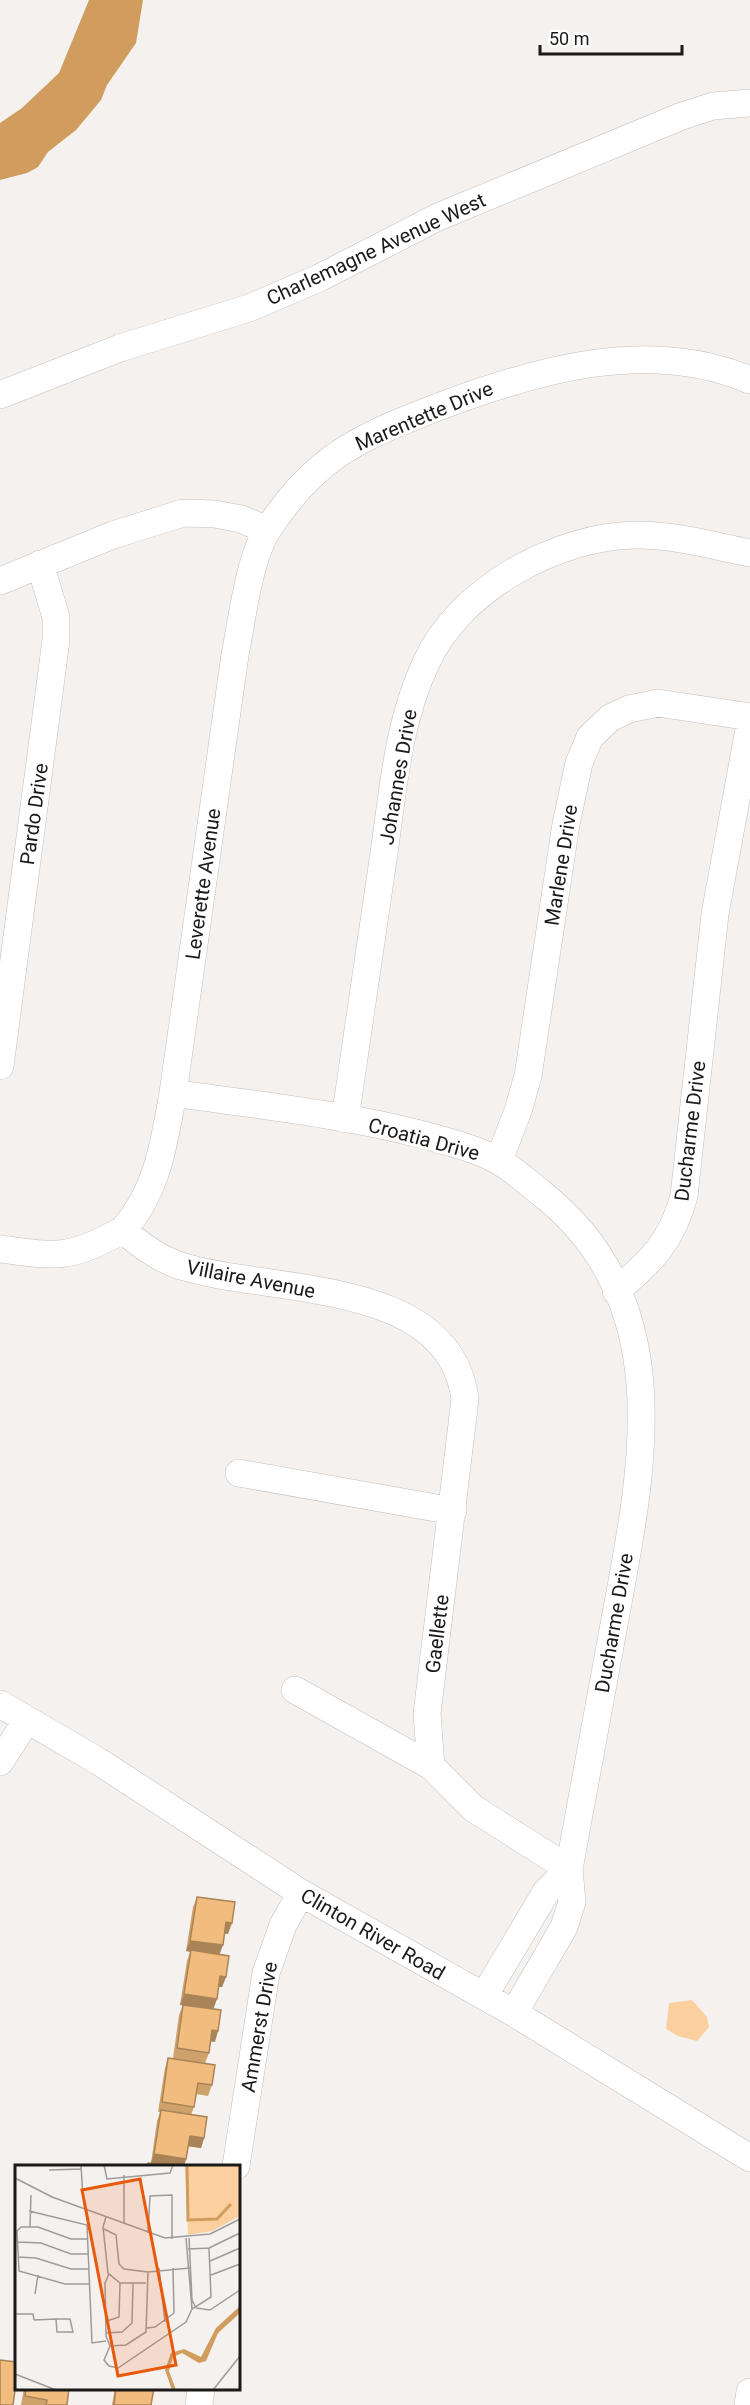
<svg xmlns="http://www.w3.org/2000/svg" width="750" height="2405" font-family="Roboto,sans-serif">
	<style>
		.green { fill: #fbd09e }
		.water { fill: #d09d5e }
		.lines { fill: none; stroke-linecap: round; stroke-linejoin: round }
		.minor-casing { stroke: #c2bfbc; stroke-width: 28 }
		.minor { stroke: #fff; stroke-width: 27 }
		.wall { fill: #cfa26c }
		.shaded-wall { fill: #a98458 }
		.building { fill: #f1bc7d; stroke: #a98458; stroke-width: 1.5 }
		.labels { text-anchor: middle; stroke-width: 6; stroke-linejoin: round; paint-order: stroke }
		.street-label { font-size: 20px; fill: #1b1a19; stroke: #fff }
		.inset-river { fill: none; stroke: #d09d5e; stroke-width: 3 }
		.inset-road { fill: none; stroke: #9e9b99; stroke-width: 1.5 }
		.view { fill: #e8590c; fill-opacity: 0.15; stroke: #e8590c; stroke-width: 3 }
		.inset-edge { fill: none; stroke: #1b1a19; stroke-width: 3 }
	</style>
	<rect width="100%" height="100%" fill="#f5f1ee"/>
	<!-- green -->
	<path class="green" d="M692,2000L707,2017L709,2027L697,2041L678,2036L666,2029L669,2003Z"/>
	<!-- water -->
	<path class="water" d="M89,0H143L136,43L107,85L101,100L76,130L48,152L38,167L27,173L0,180V123L22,108L59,73Z"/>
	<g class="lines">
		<!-- minor casing -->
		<g class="minor-casing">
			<path id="minor" d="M0,395L120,348L249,308L319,278L438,217L682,116L713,106L750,103
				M0,581L113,535L183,513L215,514L241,519L267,530
				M0,1066L56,640V617L40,564
				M173,1093C257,1105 342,1114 424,1135C449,1142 474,1148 497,1160C512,1168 527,1182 541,1193C683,1305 641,1477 613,1630C598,1710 584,1789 569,1869L572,1902L564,1927L514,2013
				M345,1119C358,1030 371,942 384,853C393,790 398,722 426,663C459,589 558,535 638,535C675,535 714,546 750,553
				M499,1160L518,1111L528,1076L566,824L579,763L590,737L610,718L629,709L658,703L750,717
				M123,1230C158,1190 164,1143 173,1093L235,655C242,620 249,558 268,529C282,508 299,486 318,470C351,440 397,423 438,407C536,370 648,337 750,380
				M0,1249C59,1257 69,1259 123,1230C140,1245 159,1259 181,1266C271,1294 449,1277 465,1399L427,1714L431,1766L473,1808L569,1869
				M616,1291C651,1262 672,1241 684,1196L715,914L750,724
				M239,1473L453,1511
				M295,1690L431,1766
				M0,1704L98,1761L301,1893L514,2013L750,2158
				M0,1762L27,1720
				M484,1996L546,1892L569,1869
				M236,2166L266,1973L283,1925L301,1893
				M199,2405L201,2388
				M748,2405L750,2392"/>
		</g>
		<!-- minor -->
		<use href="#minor" class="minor"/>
	</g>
	<!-- wall -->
	<path class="wall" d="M197,1897L228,1934L224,1933L219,1955L226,1977L222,1987H218L213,2009L215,2042L211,2041L209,2053L205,2063L212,2085L208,2096L196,2094L194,2107L191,2115L204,2138L201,2148L188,2146L186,2159L184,2166H146L148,2163H151L157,2121L160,2112H158L165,2068L168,2058H173L179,2015L183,2005H180L187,1961L190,1952L186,1951L193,1907Z
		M24,2388H69L67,2405H21Z
		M115,2388H159L158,2391L153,2390L151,2405H112Z"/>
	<!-- shaded-wall -->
	<path class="shaded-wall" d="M226,1922L232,1923L228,1934L222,1933Z
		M190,1941L223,1945L219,1956L186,1951Z
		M220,1976L226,1977L222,1987H216Z
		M184,1994L217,1999L213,2010L180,2005Z
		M212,2030L218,2031L215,2042L208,2041Z
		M190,2136L204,2138L201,2148L186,2146Z
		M154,2154L186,2159L184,2166H162L150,2165Z"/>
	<!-- building -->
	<path class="building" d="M197,1897L235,1902L232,1923L226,1922L223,1945L190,1941Z
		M191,1950L229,1956L226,1977L220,1976L217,1999L184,1994Z
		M183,2005L221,2010L218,2031L212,2030L209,2053L177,2048Z
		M168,2058L215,2065L212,2085L198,2083L194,2107L162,2102Z
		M161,2110L207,2117L204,2138L190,2136L186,2159L154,2154Z
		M148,2163L172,2166H147Z
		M0,2360L16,2362V2383L13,2405H0Z
		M26,2388H69L67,2405H46L47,2400L25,2396Z
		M116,2388H154L151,2405H114Z"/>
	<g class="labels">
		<!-- street labels -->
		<g class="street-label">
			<text transform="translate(376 249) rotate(-25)" y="7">Charlemagne Avenue West</text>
			<text transform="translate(424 416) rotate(-23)" y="7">Marentette Drive</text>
			<text transform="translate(398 777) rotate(-80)" y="7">Johannes Drive</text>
			<text transform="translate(34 814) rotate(-82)" y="7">Pardo Drive</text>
			<text transform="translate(561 865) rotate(-81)" y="7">Marlene Drive</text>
			<text transform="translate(203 884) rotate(-82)" y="7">Leverette Avenue</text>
			<text transform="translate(690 1131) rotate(-83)" y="7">Ducharme Drive</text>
			<text transform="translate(424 1139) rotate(15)" y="7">Croatia Drive</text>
			<text transform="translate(251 1279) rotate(11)" y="7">Villaire Avenue</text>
			<text transform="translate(614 1623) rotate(-80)" y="7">Ducharme Drive</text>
			<text transform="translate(437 1634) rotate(-83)" y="7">Gaellette</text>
			<text transform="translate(373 1934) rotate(30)" y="7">Clinton River Road</text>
			<text transform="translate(259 2027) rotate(-80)" y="7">Ammerst Drive</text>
		</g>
	</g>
	<!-- overview -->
	<g transform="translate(15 2165)">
		<rect width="225" height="225" fill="#f5f1ee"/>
		<path d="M170,0H225V51L197,66L173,70Z" fill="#fbd09e"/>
		<path d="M225,141V148L203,168L191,196L184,198L167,188L158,192L154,206L161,225H157L150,205L156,188L169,184L186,192L201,163Z" fill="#d09d5e"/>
		<path class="inset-river" d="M172,0L173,55L202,54L216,39"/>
		<path class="inset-road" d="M66,0L68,34M89,0L92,14L155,8L158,0M34,5L66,4M109,10V58M0,13L37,32L150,73L195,69L225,54M14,46L72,60L77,178L91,176M91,52L88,62L93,108L105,118H131M15,62L16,30M89,64L101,70L104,99L109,104L133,107L175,103M133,68L135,31L157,30V74M171,73L177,144M174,73L177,135L181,143M73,74H56L23,62H6L2,66L4,106L50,119H75M3,77L26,78L56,89H74M173,84L194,83L225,68M3,92L21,93L56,104H74M195,96L225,83M144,103L150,157M94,109L90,118L91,171L95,181M196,110L225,99M20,129L23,110M181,143L195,145L225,125M0,149H18L19,155M19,155L41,154H55L58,167H42L41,154M92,156L104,152L105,118M132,163L140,162L159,148L158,103M91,168L107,167L117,158L118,119M95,181L89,195L94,201L103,203L171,157L177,144L196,132L194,83M95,181L111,180L131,167L133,107M0,209L41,225M198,225L225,191"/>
		<path class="view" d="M125,14L161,200L103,211L67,25Z"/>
		<rect width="225" height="225" class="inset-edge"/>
	</g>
	<!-- scale -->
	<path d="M540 45v9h142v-9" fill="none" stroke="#1b1a19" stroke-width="3"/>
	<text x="549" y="45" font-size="18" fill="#1b1a19" stroke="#ffffff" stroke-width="4.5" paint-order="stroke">50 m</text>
</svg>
